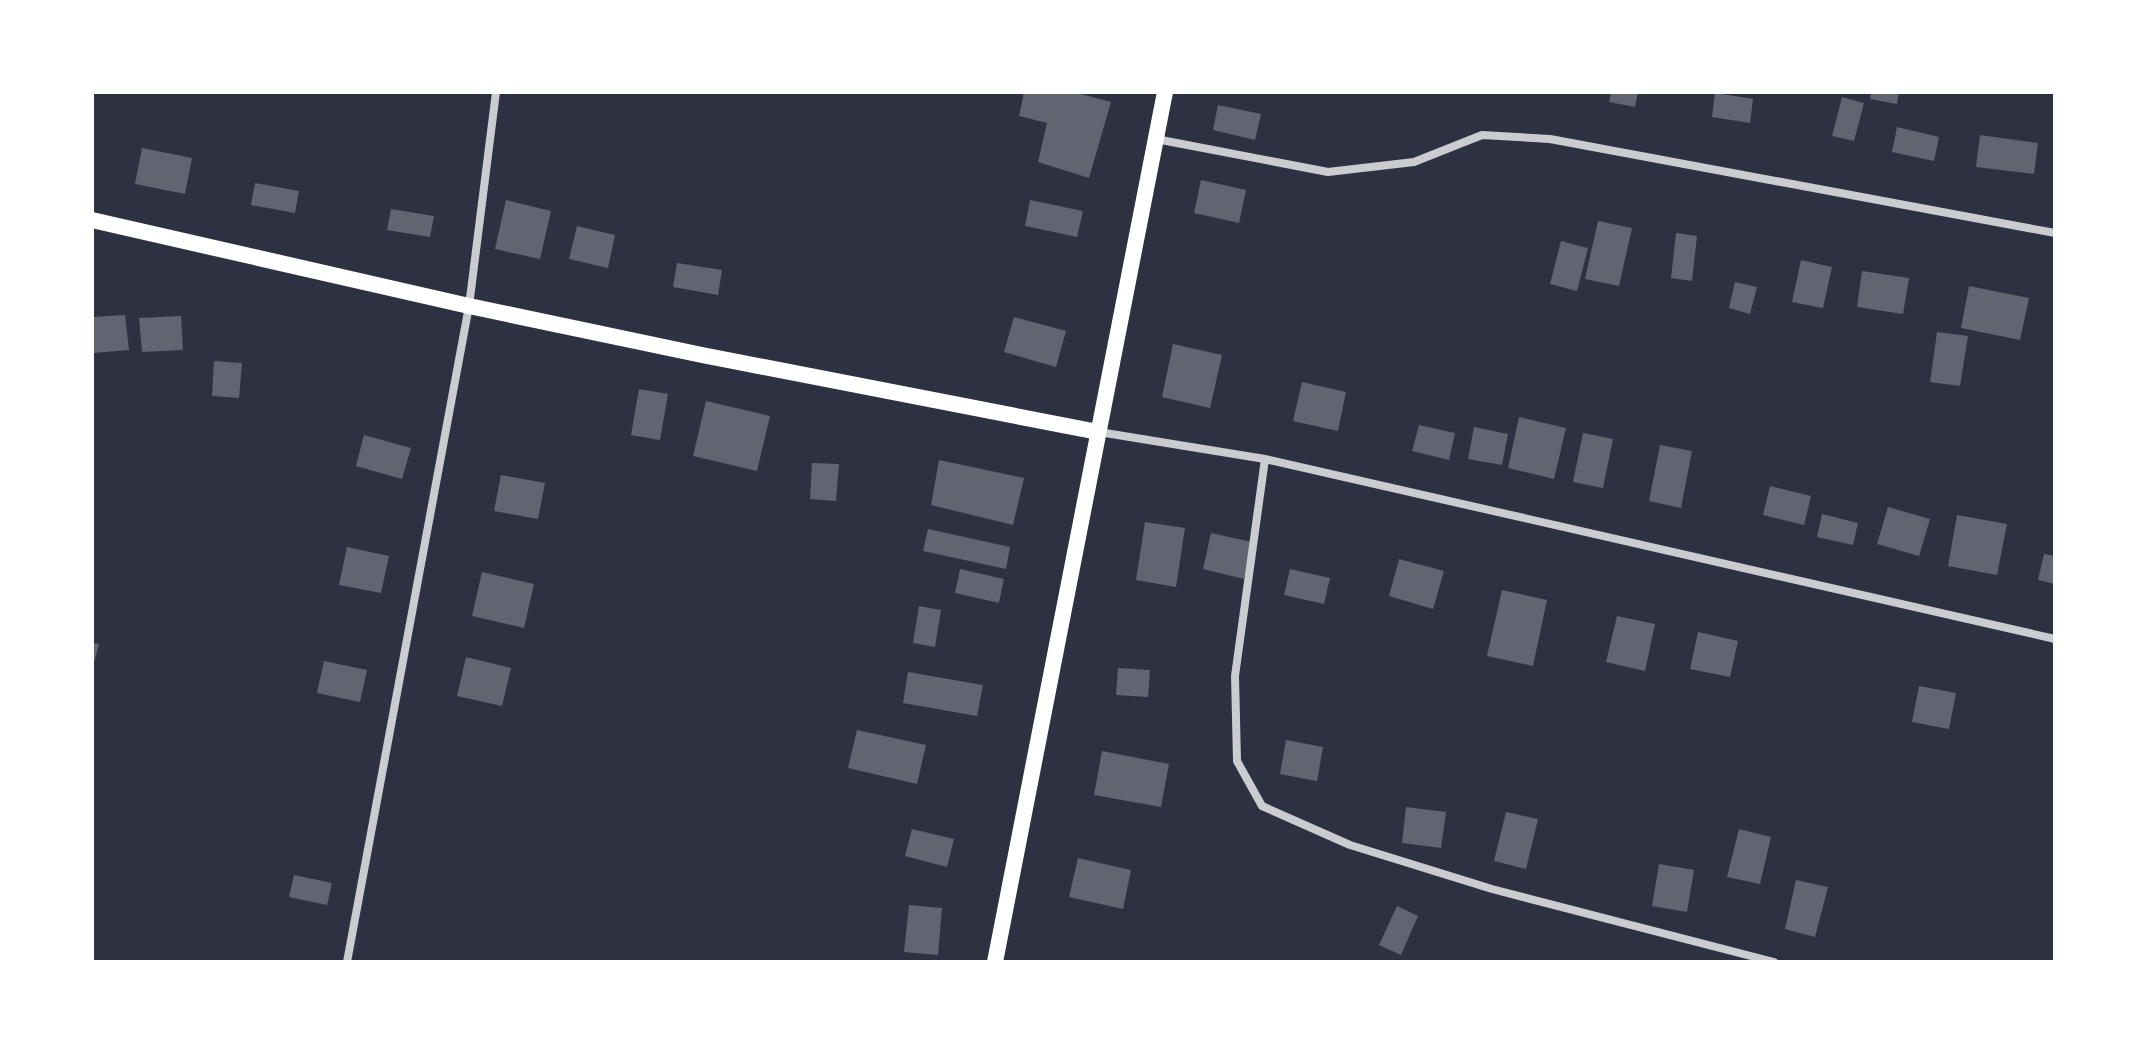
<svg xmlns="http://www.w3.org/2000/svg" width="2147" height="1054" font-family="'Golos Text',sans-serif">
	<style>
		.building { fill: #626471 }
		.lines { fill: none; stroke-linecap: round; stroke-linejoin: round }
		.minor { stroke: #caccd0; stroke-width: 8 }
		.secondary { stroke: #fff; stroke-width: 16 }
	</style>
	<rect width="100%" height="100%" fill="#2d3142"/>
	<!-- building -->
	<path class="building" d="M1024,92H1073L1111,102L1089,178L1038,162L1047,123L1019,116Z
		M1611,92H1638L1635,107L1609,102Z
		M1871,92H1899L1897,104L1870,99Z
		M1715,93L1753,99L1750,123L1712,117Z
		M1842,97L1864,103L1854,141L1832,136Z
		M1218,105L1261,114L1255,140L1213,130Z
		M1897,127L1939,137L1934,161L1892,152Z
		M1980,135L2038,143L2034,174L1976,167Z
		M142,148L192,158L185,194L135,184Z
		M1201,180L1246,190L1239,223L1194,213Z
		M255,183L299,191L295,213L251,205Z
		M506,200L551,211L540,259L495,249Z
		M1030,200L1083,211L1077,237L1025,226Z
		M391,209L434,216L430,237L387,230Z
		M1598,221L1632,228L1619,286L1585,279Z
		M577,226L615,235L608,268L569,259Z
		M1676,233L1697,236L1692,281L1671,278Z
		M1561,241L1588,248L1577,291L1550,284Z
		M1801,260L1832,267L1823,308L1792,302Z
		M677,263L722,270L718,295L673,287Z
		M1862,271L1909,278L1903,314L1857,307Z
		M1735,282L1757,287L1750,314L1729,308Z
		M1969,286L2029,298L2020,340L1961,328Z
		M125,315L129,350L93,353L92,317Z
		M181,316L183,350L142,352L139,318Z
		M1014,317L1066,331L1056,367L1004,352Z
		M1937,332L1968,336L1960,386L1930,382Z
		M1173,344L1222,355L1210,408L1162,397Z
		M214,361L242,363L239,398L212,396Z
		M1302,382L1346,392L1338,431L1293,421Z
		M639,389L668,394L660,440L631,435Z
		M706,401L770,416L757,471L693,456Z
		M1519,417L1566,428L1554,479L1508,468Z
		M1419,425L1455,433L1449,460L1412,451Z
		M1474,427L1508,434L1502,465L1468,459Z
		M1583,433L1613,439L1603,488L1573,482Z
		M364,435L411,448L402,479L356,466Z
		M1660,445L1692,451L1681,508L1649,501Z
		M939,460L1024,478L1013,525L931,505Z
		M812,463L839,464L836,501L810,499Z
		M501,475L545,483L538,519L494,511Z
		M1770,486L1811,496L1804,525L1763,515Z
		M1888,507L1930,519L1919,556L1877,544Z
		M1822,514L1858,523L1853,545L1817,537Z
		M1957,515L2007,524L1997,575L1948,566Z
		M1145,522L1185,528L1176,587L1136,580Z
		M928,529L1010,547L1006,569L923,551Z
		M1211,533L1252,542L1244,579L1203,569Z
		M347,547L389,556L381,593L339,585Z
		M2044,554L2055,556V584L2038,580Z
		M1399,559L1444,571L1433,609L1389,596Z
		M960,569L1004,579L999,603L955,593Z
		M1290,569L1330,578L1324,604L1284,595Z
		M482,572L534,584L524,628L472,616Z
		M1502,590L1547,600L1533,666L1487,656Z
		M919,606L941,610L935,647L913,643Z
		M1617,616L1655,624L1645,671L1606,662Z
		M1698,632L1738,641L1730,677L1690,669Z
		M92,643L99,644L93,667H92Z
		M466,657L511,668L502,706L457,696Z
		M324,661L367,670L360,702L317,693Z
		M1118,668L1150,670L1148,697L1116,695Z
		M908,672L983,685L977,716L903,703Z
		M1919,686L1956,693L1949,729L1912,722Z
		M857,730L926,745L917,784L848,768Z
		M1286,740L1323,747L1317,781L1280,774Z
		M1102,751L1169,764L1161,807L1094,795Z
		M1406,807L1446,812L1441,848L1402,843Z
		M1506,812L1538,819L1526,869L1494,861Z
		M912,829L954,839L947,867L905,856Z
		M1739,829L1771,837L1760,884L1727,877Z
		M1078,858L1131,870L1123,909L1069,897Z
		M1659,864L1694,870L1687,912L1652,906Z
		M294,875L332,883L327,905L289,897Z
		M1796,880L1828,887L1815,937L1785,929Z
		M909,905L942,908L938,955L904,952Z
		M1397,906L1418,916L1401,955L1379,945Z"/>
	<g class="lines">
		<!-- minor -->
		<path class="minor" d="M1156,139L1328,172L1414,162L1482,135L1550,139L2055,233
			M1099,432L1265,459L2055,639
			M1265,459L1235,676L1237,761L1262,806L1350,845L1492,889L1774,962
			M347,962L469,306L496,92"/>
		<!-- secondary -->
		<path class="secondary" d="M92,220L469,306L702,355L1098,432
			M995,962L1165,92"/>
	</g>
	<!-- border -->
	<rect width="2147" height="1054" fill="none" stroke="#ffffff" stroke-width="188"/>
</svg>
